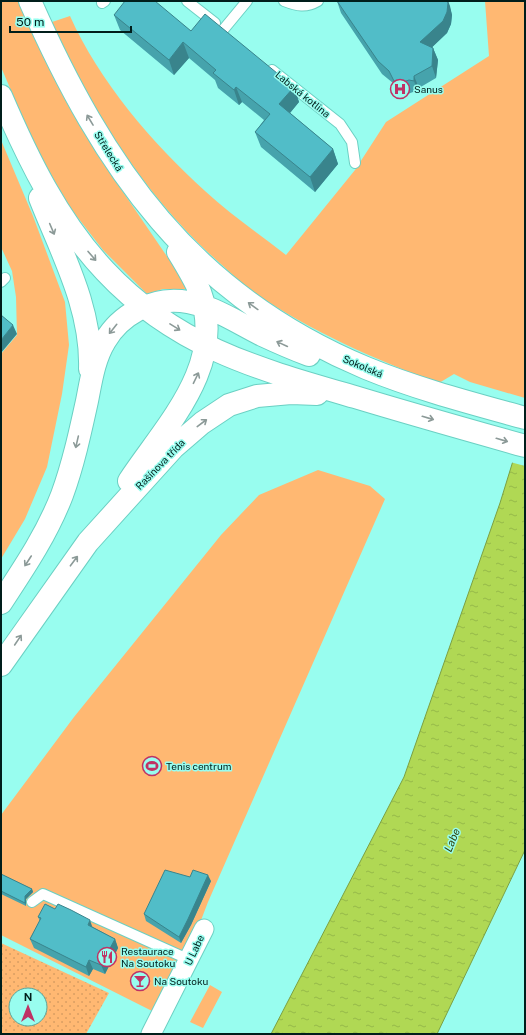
<svg xmlns="http://www.w3.org/2000/svg" width="526" height="1035" font-family="'Public Sans',sans-serif">
	<style>
		.park { fill: #ffb872 }
		.garden { fill: url(#garden-dots); fill-rule: evenodd }
		.water { fill: url(#water-ripples); stroke: #7ba043 }
		.pier { fill: #98fdef }
		.lines { fill: none; stroke-linecap: round; stroke-linejoin: round }
		.lane-casing { stroke: #6bd0c3; stroke-width: 12 }
		.street-casing { stroke: #6bd0c3; stroke-width: 21 }
		.primary-casing { stroke: #6bd0c3; stroke-width: 24 }
		.lane { stroke: #fff; stroke-width: 10 }
		.street { stroke: #fff; stroke-width: 19 }
		.primary { stroke: #fff; stroke-width: 22 }
		.wall { fill: #46a3ac }
		.shaded-wall { fill: #39848c }
		.building { fill: #51bdc8; stroke: #39848c }
		.oneway { stroke: #8c9a98 }
		.labels { text-anchor: middle; stroke-width: 3; stroke-linejoin: round; paint-order: stroke }
		.poi-label { font-size: 10px; fill: #001e1b; stroke: #98fdef; text-anchor: start }
		.street-label { font-size: 10px; fill: #001e1b; stroke: #98fdef }
		.water-label { font-size: 11px; font-style: italic; fill: #303f09; stroke: #98fdef }
	</style>
	<defs>
		<pattern id="garden-dots" width="8" height="8" patternUnits="userSpaceOnUse"><rect width="8" height="8" fill="#ffb872"/><path d="M2 2h.1M6 6h.1" fill="none" stroke="#d99e62" stroke-width="1.8" stroke-linecap="round"/></pattern>
		<pattern id="water-ripples" width="26" height="14" patternUnits="userSpaceOnUse"><rect width="26" height="14" fill="#b0d854"/><path d="M2 4q2-2 4 0t4 0M15 11q2-2 4 0t4 0" fill="none" stroke="#96b949"/></pattern>
	</defs>
	<rect width="100%" height="100%" fill="#98fdef"/>
	<!-- park -->
	<path class="park" d="M1,1H18L69,107L97,154L177,271L186,289H163L147,294L103,250L68,205L33,142L1,67Z
		M485,1H525V398L470,382L454,374L439,383C373,359 308,330 249,289C240,282 231,273 222,265C147,200 93,112 49,23L70,16C99,81 152,143 205,191C230,214 259,234 286,255L355,170L386,122L489,56Z
		M1,140L33,216L65,302L69,345L62,394L47,467L25,519L1,559V354L17,335L16,297L12,271L1,247Z
		M318,470L370,486L385,499L208,902L188,954L158,1014L1,935V815L74,717L221,535L259,495Z
		M210,985L222,992L203,1028L190,1022Z"/>
	<!-- garden -->
	<path class="garden" d="M1,943L109,993L86,1034H1ZM16,995H40V1019H16Z"/>
	<!-- water -->
	<path class="water" d="M525,422V850L437,1034H271L404,777L500,503Z"/>
	<!-- pier -->
	<path class="pier" d="M525,420V466L510,462Z"/>
	<g class="lines">
		<!-- lane casing -->
		<g class="lane-casing">
			<path id="lane" d="M187,1L215,23
				M284,1C297,6 306,8 318,1
				M102,3L105,1
				M223,30L247,1
				M272,70L340,124L352,142L355,163
				M1,282L5,278
				M32,902L43,894L190,960"/>
		</g>
		<!-- street casing -->
		<g class="street-casing">
			<path id="street" d="M151,1034L204,929"/>
		</g>
		<!-- primary casing -->
		<g class="primary-casing">
			<path id="primary" d="M30,1C104,169 191,295 366,368C417,389 471,403 525,418
				M1,96C28,159 58,221 105,271C176,347 258,369 355,397C411,414 468,430 525,446
				M40,198C62,254 92,308 90,369
				M129,481C166,425 227,365 200,292C194,278 186,265 178,252
				M1,603C24,568 47,534 62,495C73,465 80,433 87,401C91,381 94,359 105,341C120,315 151,298 181,301C210,304 236,322 262,335C277,342 293,349 309,355
				M1,665L88,542L173,448L202,423L229,405L257,396L291,393L317,394"/>
		</g>
		<!-- lane -->
		<use href="#lane" class="lane"/>
		<!-- street -->
		<use href="#street" class="street"/>
		<!-- primary -->
		<use href="#primary" class="primary"/>
	</g>
	<!-- wall -->
	<path class="wall" d="M337,1H448L452,15L451,24L447,33L432,47L433,48L438,60L436,78L419,88L418,93L413,92L405,95L398,93L393,83L382,74L341,13Z
		M114,15L191,31L294,87L299,102L290,113L333,149L338,164L315,192L261,147L255,132L264,120L242,102L239,105L218,88L215,80L189,58L174,75L120,30Z
		M1,874L32,889L33,892L26,899V906L1,894Z
		M190,877L211,881L191,925L181,943L146,921L144,914Z
		M55,909L93,927L115,939L118,948L105,974L93,969L89,976L34,948L30,939L40,921L38,917Z"/>
	<!-- shaded-wall -->
	<path class="shaded-wall" d="M447,1H448L450,6L452,15L451,24L447,33L424,55L420,42Z
		M183,42L189,58L174,75L169,60Z
		M433,48L438,60L436,78L432,66Z
		M414,76L419,88L418,93L414,81Z
		M236,87L242,102L239,105L234,90Z
		M294,87L299,102L285,119L279,104Z
		M333,149L338,164L315,192L310,177Z
		M13,325L17,334L1,353V340Z
		M208,875L211,881L191,925L181,943L179,937Z
		M32,889L33,892L26,899V906L25,903V896Z
		M90,920L93,929L88,925Z
		M115,939L118,948L105,974L101,965Z
		M89,960L93,969L89,976L86,967Z"/>
	<!-- building -->
	<path class="building" d="M125,1H155L191,31L205,14L294,87L279,104L333,149L310,177L255,132L270,114L236,87L234,90L213,73L216,70L183,42L169,60L114,15Z
		M337,1H447L448,3L447,12L443,21L420,42L433,48L432,66L414,76V81L409,80L400,83L394,81L389,71L378,61Z
		M1,315L13,325L1,340Z
		M165,870L190,877L193,870L208,875L188,919L179,937L144,914Z
		M1,874L32,889L25,896V903L1,891Z
		M45,904L55,909L58,904L71,910L90,920L88,925L115,939L101,965L89,960L86,967L30,939L41,918L38,917Z"/>
	<!-- one-way arrows -->
	<defs><path id="oneway-shaft" d="M-6 0H5M1.5-3L5.5 0L1.5 3" fill="none" stroke-width="1.6" stroke-linecap="round" stroke-linejoin="round"/></defs>
	<g class="oneway">
		<use href="#oneway-shaft" transform="translate(90 120) rotate(-121)"/>
		<use href="#oneway-shaft" transform="translate(52 229) rotate(67)"/>
		<use href="#oneway-shaft" transform="translate(92 256) rotate(49)"/>
		<use href="#oneway-shaft" transform="translate(253 306) rotate(-144)"/>
		<use href="#oneway-shaft" transform="translate(175 327) rotate(32)"/>
		<use href="#oneway-shaft" transform="translate(113 329) rotate(129)"/>
		<use href="#oneway-shaft" transform="translate(282 344) rotate(-155)"/>
		<use href="#oneway-shaft" transform="translate(196 378) rotate(-64)"/>
		<use href="#oneway-shaft" transform="translate(428 418) rotate(16)"/>
		<use href="#oneway-shaft" transform="translate(202 423) rotate(-37)"/>
		<use href="#oneway-shaft" transform="translate(502 440) rotate(16)"/>
		<use href="#oneway-shaft" transform="translate(77 442) rotate(103)"/>
		<use href="#oneway-shaft" transform="translate(28 561) rotate(123)"/>
		<use href="#oneway-shaft" transform="translate(74 561) rotate(-53)"/>
		<use href="#oneway-shaft" transform="translate(18 640) rotate(-56)"/>
	</g>
	<!-- icons -->
	<defs>
		<g id="hospital-ring" transform="scale(1)"><circle r="9.5" fill="#98fdef" stroke="#bf3264" stroke-width="1.5"/><path d="M-5-5h3v3.5h4V-5h3V5h-3V1.5h-4V5h-3Z" fill="#bf3264"/></g>
		<g id="stadium-ring" transform="scale(1)"><circle r="9.5" fill="#98fdef" stroke="#bf3264" stroke-width="1.5"/><path d="M0-5a6.5 5 0 1 0 0 10a6.5 5 0 1 0 0-10ZM-3.5-1.8h7v3.6h-7Z" fill="#bf3264"/></g>
		<g id="restaurant-ring" transform="scale(1)"><circle r="9.5" fill="#98fdef" stroke="#bf3264" stroke-width="1.5"/><path d="M-5-6h1v4h1v-4h1v4h1v-4h1v5L-1.5 .5V6h-2V.5L-5-1ZM5-6V6H3V1.5H1.5Q1.5-4 5-6Z" fill="#bf3264"/></g>
		<g id="bar-ring" transform="scale(1)"><circle r="9.5" fill="#98fdef" stroke="#bf3264" stroke-width="1.5"/><path d="M-6-5H6L.8 .8V4.5H3.5V6h-7V4.5H-.8V.8Z" fill="#bf3264"/></g>
	</defs>
	<g fill-rule="evenodd">
		<use href="#hospital-ring" x="400" y="89"/>
		<use href="#stadium-ring" x="152" y="766"/>
		<use href="#restaurant-ring" x="107" y="957"/>
		<use href="#bar-ring" x="140" y="981"/>
	</g>
	<g class="labels">
		<!-- poi labels -->
		<g class="poi-label">
			<text x="414" y="93">Sanus</text>
			<text x="166" y="770">Tenis centrum</text>
			<text x="121" y="955">Restaurace<tspan x="121" dy="12">Na Soutoku</tspan></text>
			<text x="154" y="985">Na Soutoku</text>
		</g>
		<!-- street labels -->
		<g class="street-label">
			<text transform="translate(303 94) rotate(39)" y="4">Labská kotlina</text>
			<text transform="translate(109 151) rotate(58)" y="4">Střelecká</text>
			<text transform="translate(363 366) rotate(23)" y="4">Sokolská</text>
			<text transform="translate(160 464) rotate(-46)" y="4">Rašínova třída</text>
			<text transform="translate(194 950) rotate(-65)" y="4">U Labe</text>
		</g>
		<!-- water labels -->
		<g class="water-label">
			<text transform="translate(452 840) rotate(-67)" y="4">Labe</text>
		</g>
	</g>
	<!-- border -->
	<rect width="526" height="1035" fill="none" stroke="#001e1b" stroke-width="4"/>
	<!-- north arrow -->
	<g transform="translate(28 1007)"><circle r="19" fill="#98fdef" stroke="#5ba49a"/>
	<path d="M0-3L7 15L0 10L-7 15Z" fill="#bf3264"/>
	<text y="-6" font-size="11" font-weight="bold" text-anchor="middle" fill="#001e1b">N</text>
	</g>
	<!-- scale -->
	<path d="M10 26v6h121v-6" fill="none" stroke="#001e1b" stroke-width="2"/>
	<text x="16" y="26" font-size="12" fill="#001e1b" stroke="#98fdef" stroke-width="3" paint-order="stroke">50 m</text>
</svg>
